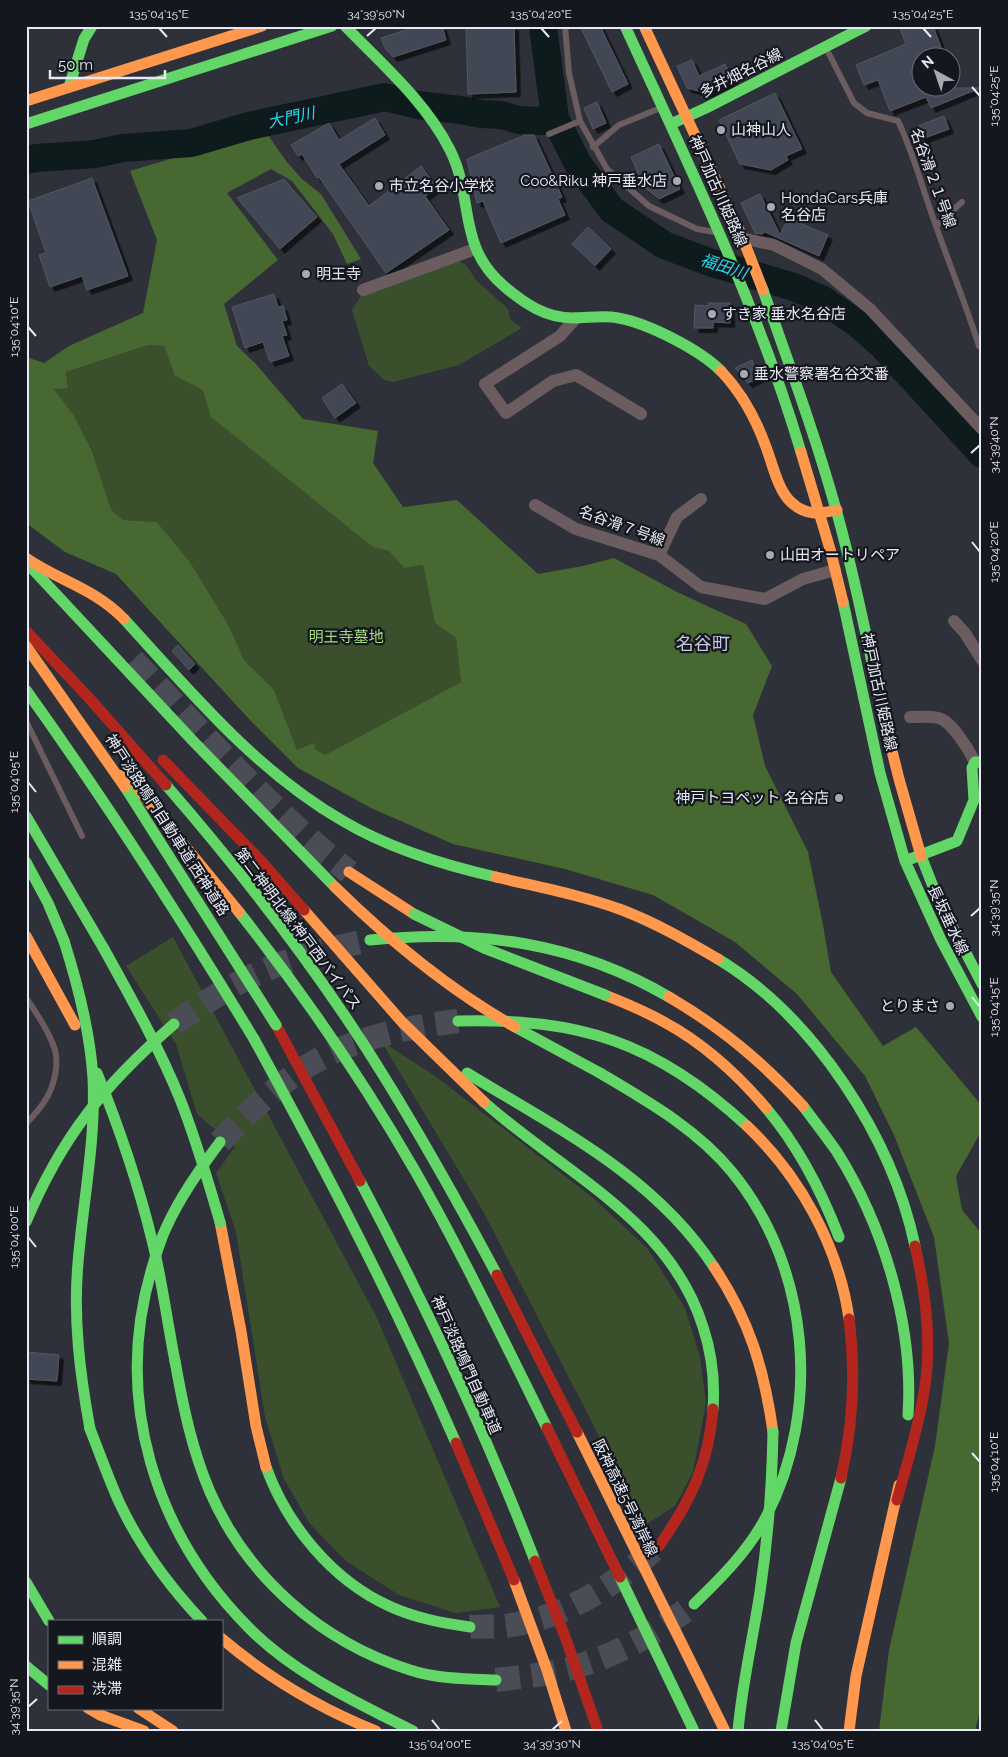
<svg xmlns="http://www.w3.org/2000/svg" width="1008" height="1757" font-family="Raleway,'Noto Sans JP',sans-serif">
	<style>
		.green { fill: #3a502d }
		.forest { fill: #476830; fill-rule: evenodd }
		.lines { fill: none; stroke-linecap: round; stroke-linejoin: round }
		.river { stroke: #0d1b1d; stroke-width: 28 }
		.building { fill: #434656; stroke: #54565e; filter: url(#shadow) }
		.highway-tunnel { stroke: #4b4d56; stroke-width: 24; stroke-dasharray: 24 12; stroke-linecap: butt }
		.lane { stroke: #6b5c5f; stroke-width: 6 }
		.street { stroke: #6b5c5f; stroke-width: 12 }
		.fast { stroke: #63d668; stroke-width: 11 }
		.slow { stroke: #ff974d; stroke-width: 11 }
		.jam { stroke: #b3261e; stroke-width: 11 }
		.fast-bridge { stroke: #63d668; stroke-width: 11 }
		.slow-bridge { stroke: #ff974d; stroke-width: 11 }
		.ticks { fill: none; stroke: #e7eaf6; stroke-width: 2 }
		.poi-dot { fill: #a7a9b4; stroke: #15171e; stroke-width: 2 }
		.labels { text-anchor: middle; stroke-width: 4.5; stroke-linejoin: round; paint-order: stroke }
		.street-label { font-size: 15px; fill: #e7eaf6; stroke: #15171e }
		.poi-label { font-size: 15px; fill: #e7eaf6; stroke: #15171e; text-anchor: start }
		.park-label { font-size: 15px; fill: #a4db7e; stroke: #15171e }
		.water-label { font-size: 16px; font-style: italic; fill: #22dceb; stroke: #15171e }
		.quarter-label { font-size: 18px; fill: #c4c9df; stroke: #15171e }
		.neatline { fill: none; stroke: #e7eaf6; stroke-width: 2 }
		.ticks-label { font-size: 12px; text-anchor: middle; fill: #e7eaf6 }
	</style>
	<defs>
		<filter id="shadow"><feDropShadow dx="4.5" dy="4.5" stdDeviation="0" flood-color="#0009"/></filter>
	</defs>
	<rect width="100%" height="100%" fill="#2f313a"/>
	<!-- green -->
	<path class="green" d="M459,261L466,265L476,280L508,309L510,319L522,328L459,365L393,382L384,380L369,366L352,310L361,296Z
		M148,345L164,346L175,376L203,390L373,547L389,551L404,568L423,565L435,623L456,638L461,682L325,755L315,749L297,750L274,690L244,660L229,626L190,562L157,522L123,520L110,510L92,450L54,388H68L66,372Z
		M173,937L377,1318L500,1607L456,1613L399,1595L346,1561L310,1524L284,1479L265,1417L236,1232L216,1173L235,1147L197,1114L176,1044L126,966Z
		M381,1041L435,1076L592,1197L647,1248L685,1308L700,1357L706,1403L693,1472L675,1506L645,1525L483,1211Z"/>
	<!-- forest -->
	<path class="forest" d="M268,135L286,161L302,179L321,194L361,259L347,264L333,234L292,181L271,169L227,193L278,260L224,304L237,346L255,363L303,419L378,431L373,463L403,507L457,500L538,574L583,566L614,558L677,592L746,624L772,666L753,715L765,766L808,852L823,925L831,972L883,1046L916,1027L982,1106V1130L956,1176L962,1210L982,1234V1702L975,1731H879L889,1650L935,1446L949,1343L934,1237L894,1135L865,1076L797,994L735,942L653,895L565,869L453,844L371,808L298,768L249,719L116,574L65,552L26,523V357L44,363L69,346L143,313L157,240L130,171L203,149ZM148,345L164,346L175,376L203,390L211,417L373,547L389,551L404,568L423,565L435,623L456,638L461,682L325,755L315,749L314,743L297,750L274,690L244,660L229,626L190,562L157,522L123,520L111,510L92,451L74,416L54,389L68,388L66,372Z"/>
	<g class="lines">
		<!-- river -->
		<path class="river" d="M543,26L555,118L578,164L612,210L664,245L709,262L794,287L823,300L858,324L882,345L982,454
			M26,160L36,158L95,154L122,148L191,143L249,126L385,97L417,105L460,110L481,114L501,115L519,120L542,121L555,118"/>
	</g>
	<!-- building -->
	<path class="building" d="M418,26H442L446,40L393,57L385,48L381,38Z
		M466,26H514L516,92L468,94Z
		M580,26H600L628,84L612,92Z
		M899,26H933L945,58H920V88H980L931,108L926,97L890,111L878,80L864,85L856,65L906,44Z
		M692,60L699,76L725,64L733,80L707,93L687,88L677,66Z
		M775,93L802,149L786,156L788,160L771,170L740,164L719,120Z
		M597,102L606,123L593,129L584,108Z
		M944,116L949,129L922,139L918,126Z
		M375,118L385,135L339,164L369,206L421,166L437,187L425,196L449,230L386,273L319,177L317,178L302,154L298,156L291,145L329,123L339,140Z
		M525,135H534L562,197L558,199L565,215L501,243L483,201L477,203L467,159Z
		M659,144L680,189L659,199L644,187L631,157Z
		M92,178L128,276L87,290L82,276L50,287L39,255L46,253L28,201Z
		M284,179L317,217L280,249L237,198Z
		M760,194L780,235L788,218L828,235L819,256L765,232L762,234L755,233L741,203Z
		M588,227L611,249L595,266L572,244Z
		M274,294L278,307L283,306L287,320L282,321L287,335L282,336L289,356L270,362L263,342L245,348L232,307Z
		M708,303H730V323L713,322V328H694L695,305L708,306Z
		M752,360L759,378L748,383L735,368Z
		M342,384L356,403L335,418L322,398Z
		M178,645L195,664L189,670L172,651Z
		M26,1352L59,1355L57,1381L26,1379Z"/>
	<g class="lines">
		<!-- highway-tunnel -->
		<path class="highway-tunnel" d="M133,660C203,733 270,810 349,872
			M174,1024C210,998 249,974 291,960C317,951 343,946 370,940
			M220,1142C247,1113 276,1086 309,1065C353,1038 407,1027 458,1021
			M470,1627C482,1626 493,1627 505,1626C563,1619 612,1587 656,1548
			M496,1680C520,1677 545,1675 568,1669C616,1656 655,1634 694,1604"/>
		<!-- lane -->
		<path class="lane" d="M565,26L569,73L580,121L607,169L649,206L697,229L715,232
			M826,48L854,103L867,113L898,121C914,154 923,191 936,226C950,266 966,305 979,346L982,348
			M549,134L580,121
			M593,147L619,125L658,109
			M936,226L962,202
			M26,721L82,836
			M26,998C36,1012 50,1034 55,1050C59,1065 54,1086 46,1099C41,1108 33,1116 26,1124"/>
		<!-- street -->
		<path class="street" d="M741,238L774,245L822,269L870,309L982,429
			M363,290L475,249
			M576,318L560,336L485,384L506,413L553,381L576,375L641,414
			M535,505L576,529L659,555L701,587L765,599L803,579L835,570
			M659,555L677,517L701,499
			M954,621L965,633L982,660
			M910,717C919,717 930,716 938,718C951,720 969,750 975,762"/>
		<!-- fast -->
		<path class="fast" d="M345,26C382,64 426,102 450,150C475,200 456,246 505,287C525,304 546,318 573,318C588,318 603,315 618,318C648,323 700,350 721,371
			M625,26C689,166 757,304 801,452
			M69,87L84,39L92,26
			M673,123L706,108L866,26
			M26,124L332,26
			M763,290C789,364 816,437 837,513C856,581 869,650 884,719
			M26,562L194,742L335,887
			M843,602L880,773L905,861L957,841L974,800L972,768L975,762H982
			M124,619C191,692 256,771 343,821C390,849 443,865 496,877
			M166,785C231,860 292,937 347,1019C402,1101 450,1187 497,1275
			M26,816L104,949
			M921,856L938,899L982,984
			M905,861L941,940L982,1017
			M26,862L48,903L64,941
			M239,912C303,993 362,1079 414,1169C462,1253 504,1341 547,1428
			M370,940C477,929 575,942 669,997
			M718,959C814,1017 892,1137 915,1246
			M458,1021C580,1018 656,1042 747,1126
			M254,1039C326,1171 396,1305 456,1443
			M467,1073C557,1128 655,1176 714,1267
			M600,1073C647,1101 697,1129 732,1172C810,1267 822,1409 766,1517C749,1550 721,1578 694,1604
			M484,1102C562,1172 670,1220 703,1327C712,1354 715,1381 713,1409
			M803,1106C814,1121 826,1136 837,1152C884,1227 914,1326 908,1415
			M766,1108C799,1147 821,1190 839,1237
			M220,1142C200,1169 180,1197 166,1228C160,1241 156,1254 152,1268C113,1399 154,1533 250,1629C295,1674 356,1702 413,1731
			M360,1181C425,1304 485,1431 535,1561
			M26,1222C62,1136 104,1085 174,1024
			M175,1361C183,1406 192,1450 210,1492C247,1577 321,1642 410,1670C437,1679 467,1679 496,1680
			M90,1429C100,1454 109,1480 120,1504C141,1548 169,1586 202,1621
			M266,1467C287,1525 332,1580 389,1606C415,1618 442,1623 470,1627
			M620,1577L694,1731
			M26,1582L49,1621
			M26,1666L49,1685
			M781,1731L796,1643L841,1478"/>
		<!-- slow -->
		<path class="slow" d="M644,26L741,234
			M26,101L262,26
			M721,371C742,393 756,419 766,447C772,462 778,491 791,502C805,516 820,514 837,510
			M801,452L830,549L843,602
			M884,719L899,779L921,856
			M125,773L239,912
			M349,872L414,914
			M496,877C538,887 581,895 622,910C656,923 687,941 718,959
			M304,910L402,1022L484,1102
			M26,936L75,1025
			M605,995C625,1003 645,1011 664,1022C703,1043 738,1075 766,1108
			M669,997C722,1028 761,1061 803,1106
			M747,1126C800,1176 839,1247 849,1319
			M220,1222L241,1331L256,1426L266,1467
			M714,1267C750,1321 764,1369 773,1432
			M577,1432L725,1731
			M514,1580L547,1670L566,1731
			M221,1638C268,1678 319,1708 376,1731
			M88,1708L100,1715L144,1731
			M138,1708L173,1731
			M849,1731L856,1676L899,1485"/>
		<!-- jam -->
		<path class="jam" d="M26,631L89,698L166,785
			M163,760L263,863L304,910
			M276,1025L360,1181
			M497,1275L577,1432
			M547,1428L620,1577
			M456,1443L514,1580
			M841,1478C853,1426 856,1373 849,1319
			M897,1500C908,1460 921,1419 926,1378C931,1334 925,1289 915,1246
			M659,1546C690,1502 709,1464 713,1409
			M535,1561L566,1639L598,1731"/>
		<!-- fast-bridge -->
		<path class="fast-bridge" d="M26,690C107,803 182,920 254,1039
			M125,787L276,1025
			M414,914L484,948L605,995
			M64,941C78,985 90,1031 93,1078C96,1140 83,1201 78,1263C73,1319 80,1374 90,1429
			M104,949C131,998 159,1047 180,1099C196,1139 208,1181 220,1222
			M515,1027L600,1073
			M97,1073C119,1127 138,1183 152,1240C162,1280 167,1321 175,1361
			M738,1731C742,1684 753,1638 760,1592C768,1539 772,1485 773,1432"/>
		<!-- slow-bridge -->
		<path class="slow-bridge" d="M741,234L763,290
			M26,558C59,581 94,588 124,619
			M26,646L125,787
			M335,887C390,941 448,989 515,1027"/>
	</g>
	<!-- ticks -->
	<path class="ticks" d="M159,28L167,37M541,28L549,37M923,28L931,37M367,36L376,28M972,87L980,96M28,327L36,336M971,453L980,445M972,542L980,552M28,782L36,792M971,916L980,908M972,997L980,1007M28,1237L36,1247M972,1453L980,1462M28,1707L37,1699M432,1720L440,1730M815,1720L823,1730M552,1730L562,1721"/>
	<!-- markers -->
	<g class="poi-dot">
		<circle cx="721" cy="130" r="5"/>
		<circle cx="677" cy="181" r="5"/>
		<circle cx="379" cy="186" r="5"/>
		<circle cx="771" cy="207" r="5"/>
		<circle cx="306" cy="274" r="5"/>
		<circle cx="712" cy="314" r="5"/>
		<circle cx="744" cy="374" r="5"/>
		<circle cx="770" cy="555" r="5"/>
		<circle cx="839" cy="798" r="5"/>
		<circle cx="950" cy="1006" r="5"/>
	</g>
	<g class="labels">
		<!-- street labels -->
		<g class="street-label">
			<text transform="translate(741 73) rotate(-27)" y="5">多井畑名谷線</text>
			<text transform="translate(933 178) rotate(70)" y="5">名谷滑２１号線</text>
			<text transform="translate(718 191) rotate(66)" y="5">神戸加古川姫路線</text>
			<text transform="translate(622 526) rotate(20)" y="5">名谷滑７号線</text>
			<text transform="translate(879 692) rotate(78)" y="5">神戸加古川姫路線</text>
			<text transform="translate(167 825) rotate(57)" y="5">神戸淡路鳴門自動車道;西神道路</text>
			<text transform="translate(948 920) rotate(65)" y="5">長坂垂水線</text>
			<text transform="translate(298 929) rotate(53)" y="5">第二神明北線;神戸西バイパス</text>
			<text transform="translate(466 1365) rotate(66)" y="5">神戸淡路鳴門自動車道</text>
			<text transform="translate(625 1498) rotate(64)" y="5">阪神高速5号湾岸線</text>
		</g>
		<!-- poi labels -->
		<g class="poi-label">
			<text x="731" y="135">山神山人</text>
			<text x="667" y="186" text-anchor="end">Coo&amp;Riku 神戸垂水店</text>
			<text x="389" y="191">市立名谷小学校</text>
			<text x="781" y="203">HondaCars兵庫<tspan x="781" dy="17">名谷店</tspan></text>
			<text x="316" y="279">明王寺</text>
			<text x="722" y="319">すき家 垂水名谷店</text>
			<text x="754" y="379">垂水警察署名谷交番</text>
			<text x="780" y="560">山田オートリペア</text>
			<text x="829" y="803" text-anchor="end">神戸トヨペット 名谷店</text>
			<text x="940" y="1011" text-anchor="end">とりまさ</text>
		</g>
		<!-- park labels -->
		<g class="park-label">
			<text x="346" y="642">明王寺墓地</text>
		</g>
		<!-- water labels -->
		<g class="water-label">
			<text transform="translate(291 117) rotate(-12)" y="6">大門川</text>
			<text transform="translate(724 266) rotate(18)" y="6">福田川</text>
		</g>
		<!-- quarter labels -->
		<g class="quarter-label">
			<text x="703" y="650">名谷町</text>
		</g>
	</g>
	<!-- border -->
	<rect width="1008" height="1757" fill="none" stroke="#15171e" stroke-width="55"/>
	<!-- legend -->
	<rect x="48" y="1620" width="175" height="90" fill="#15171e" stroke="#696b74"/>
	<rect x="58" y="1636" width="25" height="8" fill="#63d668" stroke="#696b74"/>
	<text x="92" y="1644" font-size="15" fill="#e7eaf6">順調</text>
	<rect x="58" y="1661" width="25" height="8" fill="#ff974d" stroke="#696b74"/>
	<text x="92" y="1670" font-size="15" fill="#e7eaf6">混雑</text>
	<rect x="58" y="1686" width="25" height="8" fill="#b3261e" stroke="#696b74"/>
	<text x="92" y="1694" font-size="15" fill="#e7eaf6">渋滞</text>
	<!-- north arrow -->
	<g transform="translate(936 72) rotate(320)"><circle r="24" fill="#15171e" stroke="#696b74"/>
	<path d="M0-4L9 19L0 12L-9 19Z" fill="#a7a9b4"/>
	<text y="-8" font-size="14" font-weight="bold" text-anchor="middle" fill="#e7eaf6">N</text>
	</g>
	<!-- scale -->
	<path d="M50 70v8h115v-8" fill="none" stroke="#e7eaf6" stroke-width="2.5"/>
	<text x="58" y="70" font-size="15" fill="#e7eaf6" stroke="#15171e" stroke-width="4" paint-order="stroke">50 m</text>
	<rect x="28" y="28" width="952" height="1702" class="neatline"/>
	<g class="ticks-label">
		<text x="159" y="18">135°04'15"E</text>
		<text x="376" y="18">34°39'50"N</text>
		<text x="541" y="18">135°04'20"E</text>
		<text x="923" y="18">135°04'25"E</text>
		<text transform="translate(994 96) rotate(-90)" y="4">135°04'25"E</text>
		<text transform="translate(14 327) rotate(-90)" y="4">135°04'10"E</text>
		<text transform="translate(994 445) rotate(-90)" y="4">34°39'40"N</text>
		<text transform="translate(994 552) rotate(-90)" y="4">135°04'20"E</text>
		<text transform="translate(14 782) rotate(-90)" y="4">135°04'05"E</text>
		<text transform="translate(994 908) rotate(-90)" y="4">34°39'35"N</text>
		<text transform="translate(994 1007) rotate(-90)" y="4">135°04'15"E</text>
		<text transform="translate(14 1237) rotate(-90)" y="4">135°04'00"E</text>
		<text transform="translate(994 1462) rotate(-90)" y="4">135°04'10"E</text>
		<text transform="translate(14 1707) rotate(-90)" y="4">34°39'35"N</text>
		<text x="440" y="1748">135°04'00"E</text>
		<text x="552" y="1748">34°39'30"N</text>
		<text x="823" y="1748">135°04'05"E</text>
	</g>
</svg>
